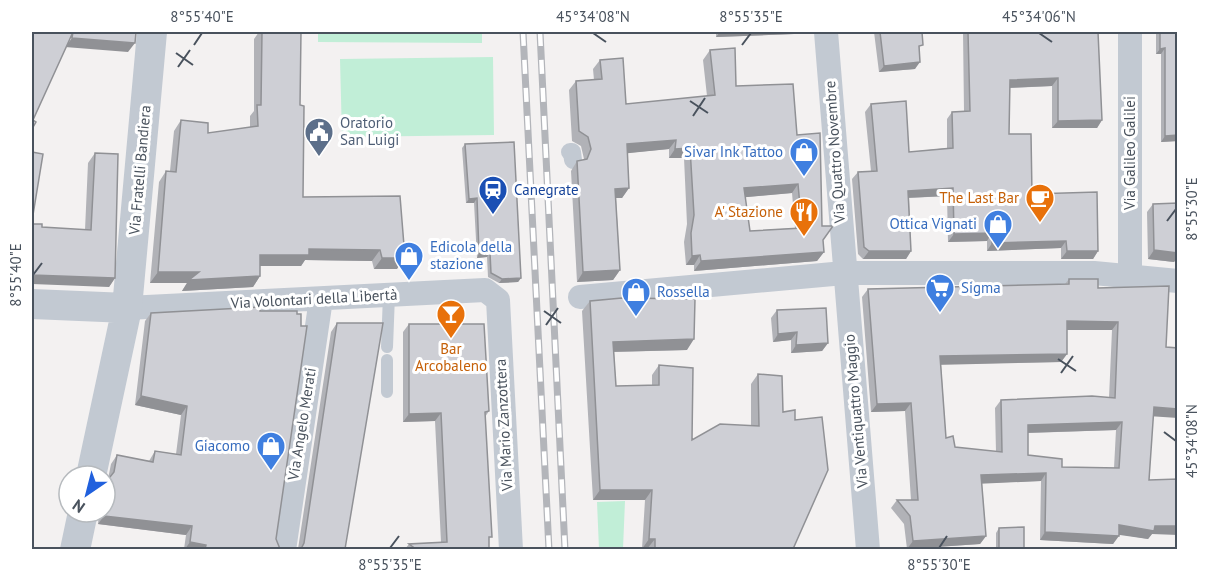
<svg xmlns="http://www.w3.org/2000/svg" width="1209" height="581" font-family="'PT Sans',sans-serif">
	<style>
		.green { fill: #c1eed7 }
		.lines { fill: none; stroke-linecap: round; stroke-linejoin: round }
		.service { stroke: #c2c9d2; stroke-width: 12 }
		.pedestrian { stroke: #c2c9d2; stroke-width: 18 }
		.minor { stroke: #c2c9d2; stroke-width: 24 }
		.tertiary { stroke: #c2c9d2; stroke-width: 30 }
		.rail-casing { stroke: #b3b5ba; stroke-width: 7 }
		.rail { stroke: #fff; stroke-width: 4.5; stroke-dasharray: 14; stroke-linecap: butt }
		.wall { fill: #b1b2b7; fill-rule: evenodd }
		.shaded-wall { fill: #909195 }
		.building { fill: #cecfd5; stroke: #909195; stroke-width: 1.5; fill-rule: evenodd }
		.ticks { fill: none; stroke: #49525d; stroke-width: 2 }
		.labels { text-anchor: middle; stroke-width: 6; stroke-linejoin: round; paint-order: stroke }
		.service-label { font-size: 15px; fill: #4e5e75; stroke: #fff; text-anchor: start }
		.shop-label { font-size: 15px; fill: #366cbe; stroke: #fff; text-anchor: end }
		.street-label { font-size: 15px; fill: #49525d; stroke: #fff }
		.transit-label { font-size: 15px; fill: #164399; stroke: #fff; text-anchor: start }
		.food-label { font-size: 15px; fill: #c56008; stroke: #fff; text-anchor: end }
		.neatline { fill: none; stroke: #49525d; stroke-width: 2 }
		.ticks-label { font-size: 15px; text-anchor: middle; fill: #49525d }
	</style>
	<rect width="100%" height="100%" fill="#f3f1f1"/>
	<!-- green -->
	<path class="green" d="M318,32H482V43L318,42Z
		M493,57L494,135L342,137L340,59Z
		M625,501L623,549H599L597,502Z"/>
	<g class="lines">
		<!-- service -->
		<path class="service" d="M387,347L389,295
			M387,392V360"/>
		<!-- pedestrian -->
		<path class="pedestrian" d="M570,152H572L573,160"/>
		<!-- minor -->
		<path class="minor" d="M826,32L868,550
			M1130,32V275
			M580,297L844,273H1094L1178,281
			M127,308L485,290L498,300L511,550
			M284,550L321,299"/>
		<!-- tertiary -->
		<path class="tertiary" d="M32,304L127,308
			M91,476L127,308L152,32
			M75,550L83,512"/>
		<!-- rail casing -->
		<g class="rail-casing">
			<path id="rail" d="M523,32L549,550
				M540,32L565,550"/>
		</g>
		<!-- rail -->
		<use href="#rail" class="rail"/>
	</g>
	<!-- wall -->
	<path class="wall" d="M259,32H301L300,105L303,197L400,196L397,269H374L372,261L305,260L301,266H260V276L253,287L182,291L187,283H150L159,182L166,171H170L174,131L181,120L208,133L250,127V116L254,111V39Z
		M716,32H796L794,34L716,37Z
		M874,32H922L919,50L915,69L879,72Z
		M963,32H1098L1102,120L1097,128H1052V86L1010,88L1009,134L1032,194L1098,251L1093,259H1061V248L987,251V241L948,242L947,196L909,198L911,251L906,259H863L858,254L852,179L858,172L871,171L865,112L871,104L909,152L947,148V119L952,112L964,111Z
		M1156,32H1178V141L1161,142V54H1156Z
		M710,50L736,86L797,135L823,240L824,252L817,261L694,271V265H686L684,242L687,224L684,158H669V149L627,153L629,188L622,198H616L620,270L613,280L577,282L571,171L577,161L584,160V159L581,146L572,141L569,90L576,81L594,80L593,69L600,60L626,104L707,96L703,60ZM792,193L795,228L750,231L745,197Z
		M465,144L521,278L518,282L499,283L488,277L487,257L477,258L474,203H466L462,148Z
		M95,153L115,278L109,287L42,227L85,230L88,163Z
		M1178,203V257L1174,262L1148,259L1147,212L1153,204Z
		M1069,279L1098,288L1169,286L1153,416L1149,480L1152,534L1148,539L1119,534L1113,544L1040,540L1041,481L982,483L986,536L980,544L907,549L904,524L891,508L897,500H911L905,411L871,412L862,297L868,289L1065,284ZM1067,330H1112L1109,398L1001,400L995,408L996,452L955,447L946,438L941,364L1061,362L1067,354ZM1116,430L1114,468L1062,467L1028,455V433Z
		M590,301L687,350L614,352L616,386L652,385V375L659,365L692,440L751,425V384L758,374L783,412L793,549H642L645,500H593L582,311Z
		M777,310L828,343L822,351L791,353V340L773,342L771,318Z
		M151,313L276,539L280,549H184L186,535L98,524L99,512H105V483L108,479L111,464L117,455L149,461L155,451L176,454L181,415L135,405L145,321Z
		M337,323L345,549H298L331,332Z
		M409,324L489,411L485,417L489,549H405L409,544L441,542L435,421L403,422V332Z
		M999,528L1024,549H996V533Z"/>
	<!-- shaded-wall -->
	<path class="shaded-wall" d="M720,32H796L794,34L716,37Z
		M72,38L135,43L128,52L65,47Z
		M1165,48L1161,54H1156L1160,49Z
		M920,62L915,69L879,72L884,66Z
		M1058,78L1052,86L1005,88L1010,80Z
		M1102,120L1097,128H1052L1058,121Z
		M1178,135V141L1161,142L1165,136Z
		M676,140L669,149L620,154L627,144Z
		M690,148L684,158H669L675,149Z
		M798,184L792,193L737,198L744,188Z
		M629,188L622,198H609L615,189Z
		M953,188L947,196L903,198L908,191Z
		M477,198L474,203H466L469,199Z
		M992,233L987,241L948,242L954,234Z
		M1066,241L1061,248L987,251L992,243Z
		M309,249L380,250L372,261L305,260L301,266H252L260,255Z
		M1154,250L1178,253V257L1174,262L1148,259Z
		M869,251H911L906,259H863Z
		M1067,251H1098L1093,259H1061Z
		M824,252L817,261L694,271L701,261Z
		M479,253H490L487,257L477,258Z
		M700,255L694,265H686L692,256Z
		M382,258H405L397,269H374Z
		M620,270L613,280L577,282L583,272Z
		M158,272H199L260,276L253,287L182,291L187,283H150Z
		M32,275L115,278L109,287L32,284Z
		M521,278L518,282L499,283L502,279Z
		M1067,321L1118,322L1112,330H1061Z
		M797,332L791,340L773,342L778,334Z
		M694,339L687,350L606,352L613,342Z
		M828,343L822,351L791,353L796,345Z
		M1067,354L1061,362L934,365L940,356Z
		M141,396L187,406L181,415L135,405Z
		M911,403L905,411L871,412L877,404Z
		M1154,407L1178,409V418L1148,416Z
		M441,413L435,421L403,422L409,414Z
		M1122,422L1116,430L1022,433L1028,425Z
		M1046,473L1041,481L975,484L981,475Z
		M600,490H652L645,500H593Z
		M104,516L192,526L186,535L98,524Z
		M1119,525L1178,526V535L1152,534L1148,539L1113,534Z
		M1045,532L1119,536L1113,544L1040,540Z
		M986,536L980,544L907,549L913,541Z
		M649,539H655L647,549H642Z
		M190,542L206,545L203,549H185Z"/>
	<!-- building -->
	<path class="building" d="M32,32H73L33,120L36,122L32,129Z
		M73,32H136L135,43L72,38Z
		M262,32H301L300,105L304,106L303,197L400,196L405,258H382L380,250L309,249V255H260V276L189,280L199,272H158L166,171L176,172L181,120L208,123V133L258,126L257,105H261Z
		M880,32H922L923,45L919,46L920,62L884,66Z
		M968,32H1098L1102,120L1058,121V78L1010,80L1009,134H1031L1032,194L1097,192L1098,251H1067L1066,241L992,243V233L954,234L953,188L908,191L911,251H869L864,247L858,172L877,171L871,104L906,101L909,152L953,148L952,112L970,111Z
		M1160,32H1178V135L1165,136V48L1160,49Z
		M735,48L736,86L793,84L797,135L820,133L822,226H833L823,240L824,252L701,261L700,255L692,256L691,233L694,215L690,148L675,149L676,140L627,144L629,188L615,189L620,270L583,272L577,161L587,159L591,149L588,137L579,131L576,81L602,79L600,60L623,58L626,104L715,95L710,50ZM798,184L802,228L750,231L744,188Z
		M514,142L521,278L502,279L491,273L490,253H479L477,198L469,199L465,144Z
		M32,152L43,154L32,221Z
		M95,153L118,154L115,278L32,275V224H42V227L91,230Z
		M1178,203V253L1154,250L1153,204Z
		M1069,279H1098V288L1169,286L1166,347L1178,348V409L1154,407L1149,480L1178,479V526H1155L1154,531L1119,525V536L1045,532L1046,473L981,475L986,536L913,541L910,516L897,500H918L911,403L877,404L868,289L1069,284ZM1067,321L1118,322L1115,398L1092,396L1001,400L1002,452L955,447L953,436L946,438L940,356L1067,354ZM1122,422L1119,468L1062,467V459L1028,455V425Z
		M622,298L695,299L694,339L613,342L616,386L659,385V365L693,368L692,440L720,424L759,426L758,374L782,376L783,412L795,410V420L822,417L828,470L793,549H655V539H649L652,490H600L590,301Z
		M260,307V311H297V314H301V326H307L276,539L280,549H205L206,545L190,542L192,526L104,516L106,499L105,485L106,482L114,472L117,455L153,462L155,451L181,455L187,406L141,396L151,313Z
		M826,308L828,343L796,345L797,332L778,334L777,310Z
		M337,323H383L345,549H301L304,543Z
		M409,324H484L489,411L485,412L492,537H489V549H416L409,544L447,542L441,413L409,414Z
		M32,482L33,507H32Z
		M1024,527V549H999V528Z"/>
	<!-- ticks -->
	<path class="ticks" d="M593,33L606,42M1039,33L1052,42M194,45L202,33M742,45L751,33M176,53L193,65M178,67L190,50M690,101L708,113M693,116L705,98M1167,221L1176,209M33,275L42,263M544,311L561,323M546,325L558,308M1058,359L1076,371M1061,373L1073,356M1164,432L1176,441M390,548L399,536M939,548L947,536"/>
	<!-- icons -->
	<defs>
		<g id="civic-pin" transform="scale(1.5)"><path d="M0 17L-7.5 6A9.5 9.5 0 1 1 7.5 6Z" fill="#5c6f8a" stroke="#fff"/><path d="M-.6-6.5H3V-4.5H.6V-3L4-1V1h2V6H-6V1h2V-1L-.6-3ZM-1.2 2.5V6h2.4V2.5Z" fill="#fff"/></g>
		<g id="shop-pin" transform="scale(1.5)"><path d="M0 17L-7.5 6A9.5 9.5 0 1 1 7.5 6Z" fill="#3f7fe0" stroke="#fff"/><path d="M-5-2.5h2.3a2.7 3.5 0 0 1 5.4 0H5L5.5 6h-11ZM-1.5-2.5h3a1.5 2.3 0 0 0-3 0Z" fill="#fff"/></g>
		<g id="station-pin" transform="scale(1.5)"><path d="M0 17L-7.5 6A9.5 9.5 0 1 1 7.5 6Z" fill="#1a4fb4" stroke="#fff"/><path d="M-3-6H3Q5-6 5-4V2Q5 4 3 4L4.5 6H3L1.5 4h-3L-3 6H-4.5L-3 4Q-5 4-5 2V-4Q-5-6-3-6ZM-3.5-4v3h7v-3ZM-3.5 1v1.5H-2V1ZM2 1v1.5H3.5V1Z" fill="#fff"/></g>
		<g id="cafe-pin" transform="scale(1.5)"><path d="M0 17L-7.5 6A9.5 9.5 0 1 1 7.5 6Z" fill="#e8710a" stroke="#fff"/><path d="M-5.5-4.5H6V0H3Q3 3.5 0 3.5H-2.5Q-5.5 3.5-5.5 0ZM3-3.2v2h1.7v-2ZM-6 4.5H4V6H-6Z" fill="#fff"/></g>
		<g id="restaurant-pin" transform="scale(1.5)"><path d="M0 17L-7.5 6A9.5 9.5 0 1 1 7.5 6Z" fill="#e8710a" stroke="#fff"/><path d="M-5-6h1v4h1v-4h1v4h1v-4h1v5L-1.5 .5V6h-2V.5L-5-1ZM5-6V6H3V1.5H1.5Q1.5-4 5-6Z" fill="#fff"/></g>
		<g id="supermarket-pin" transform="scale(1.5)"><path d="M0 17L-7.5 6A9.5 9.5 0 1 1 7.5 6Z" fill="#3f7fe0" stroke="#fff"/><path d="M-6-5.5h2.5l.6 2H6L4.5 2H-2.5L-4.4-4H-6ZM-1.5 3.2a1.3 1.3 0 1 0 .1 0ZM3 3.2a1.3 1.3 0 1 0 .1 0Z" fill="#fff"/></g>
		<g id="bar-pin" transform="scale(1.5)"><path d="M0 17L-7.5 6A9.5 9.5 0 1 1 7.5 6Z" fill="#e8710a" stroke="#fff"/><path d="M-6-5H6L.8 .8V4.5H3.5V6h-7V4.5H-.8V.8Z" fill="#fff"/></g>
	</defs>
	<g fill-rule="evenodd">
		<use href="#civic-pin" x="319" y="132"/>
		<use href="#shop-pin" x="804" y="152"/>
		<use href="#station-pin" x="493" y="190"/>
		<use href="#cafe-pin" x="1040" y="198"/>
		<use href="#restaurant-pin" x="804" y="212"/>
		<use href="#shop-pin" x="998" y="224"/>
		<use href="#shop-pin" x="409" y="256"/>
		<use href="#supermarket-pin" x="940" y="288"/>
		<use href="#shop-pin" x="636" y="292"/>
		<use href="#bar-pin" x="451" y="314"/>
		<use href="#shop-pin" x="271" y="446"/>
	</g>
	<g class="labels">
		<!-- service labels -->
		<g class="service-label">
			<text x="340" y="128">Oratorio<tspan x="340" dy="17">San Luigi</tspan></text>
		</g>
		<!-- shop labels -->
		<g class="shop-label">
			<text x="783" y="157">Sivar Ink Tattoo</text>
			<text x="977" y="229">Ottica Vignati</text>
			<text x="430" y="252" text-anchor="start">Edicola della<tspan x="430" dy="17">stazione</tspan></text>
			<text x="961" y="293" text-anchor="start">Sigma</text>
			<text x="657" y="297" text-anchor="start">Rossella</text>
			<text x="250" y="451">Giacomo</text>
		</g>
		<!-- street labels -->
		<g class="street-label">
			<text transform="translate(835 152) rotate(-94)" y="5">Via Quattro Novembre</text>
			<text transform="translate(1130 153) rotate(-90)" y="5">Via Galileo Galilei</text>
			<text transform="translate(140 170) rotate(-85)" y="5">Via Fratelli Bandiera</text>
			<text transform="translate(314 299) rotate(-3)" y="5">Via Volontari della Libertà</text>
			<text transform="translate(856 411) rotate(-95)" y="5">Via Ventiquattro Maggio</text>
			<text transform="translate(302 424) rotate(-81)" y="5">Via Angelo Merati</text>
			<text transform="translate(504 425) rotate(-93)" y="5">Via Mario Zanzottera</text>
		</g>
		<!-- transit labels -->
		<g class="transit-label">
			<text x="514" y="195">Canegrate</text>
		</g>
		<!-- food labels -->
		<g class="food-label">
			<text x="1019" y="203">The Last Bar</text>
			<text x="783" y="217">A' Stazione</text>
			<text x="451" y="354" text-anchor="middle">Bar<tspan x="451" dy="17">Arcobaleno</tspan></text>
		</g>
	</g>
	<!-- border -->
	<rect width="1209" height="581" fill="none" stroke="#ffffff" stroke-width="66"/>
	<!-- north arrow -->
	<g transform="translate(87 494) rotate(215)"><circle r="28" fill="#ffffff" stroke="#b6babe" stroke-width="1.5"/>
	<path d="M0-4.5L10 22L0 15L-10 22Z" fill="#2060dd"/>
	<text y="-9" font-size="16" font-weight="bold" text-anchor="middle" fill="#49525d">N</text>
	</g>
	<rect x="33" y="33" width="1143" height="515" class="neatline"/>
	<g class="ticks-label">
		<text x="202" y="22">8°55'40"E</text>
		<text x="593" y="22">45°34'08"N</text>
		<text x="751" y="22">8°55'35"E</text>
		<text x="1039" y="22">45°34'06"N</text>
		<text transform="translate(1192 209) rotate(-90)" y="5">8°55'30"E</text>
		<text transform="translate(16 275) rotate(-90)" y="5">8°55'40"E</text>
		<text transform="translate(1192 441) rotate(-90)" y="5">45°34'08"N</text>
		<text x="390" y="570">8°55'35"E</text>
		<text x="939" y="570">8°55'30"E</text>
	</g>
</svg>
